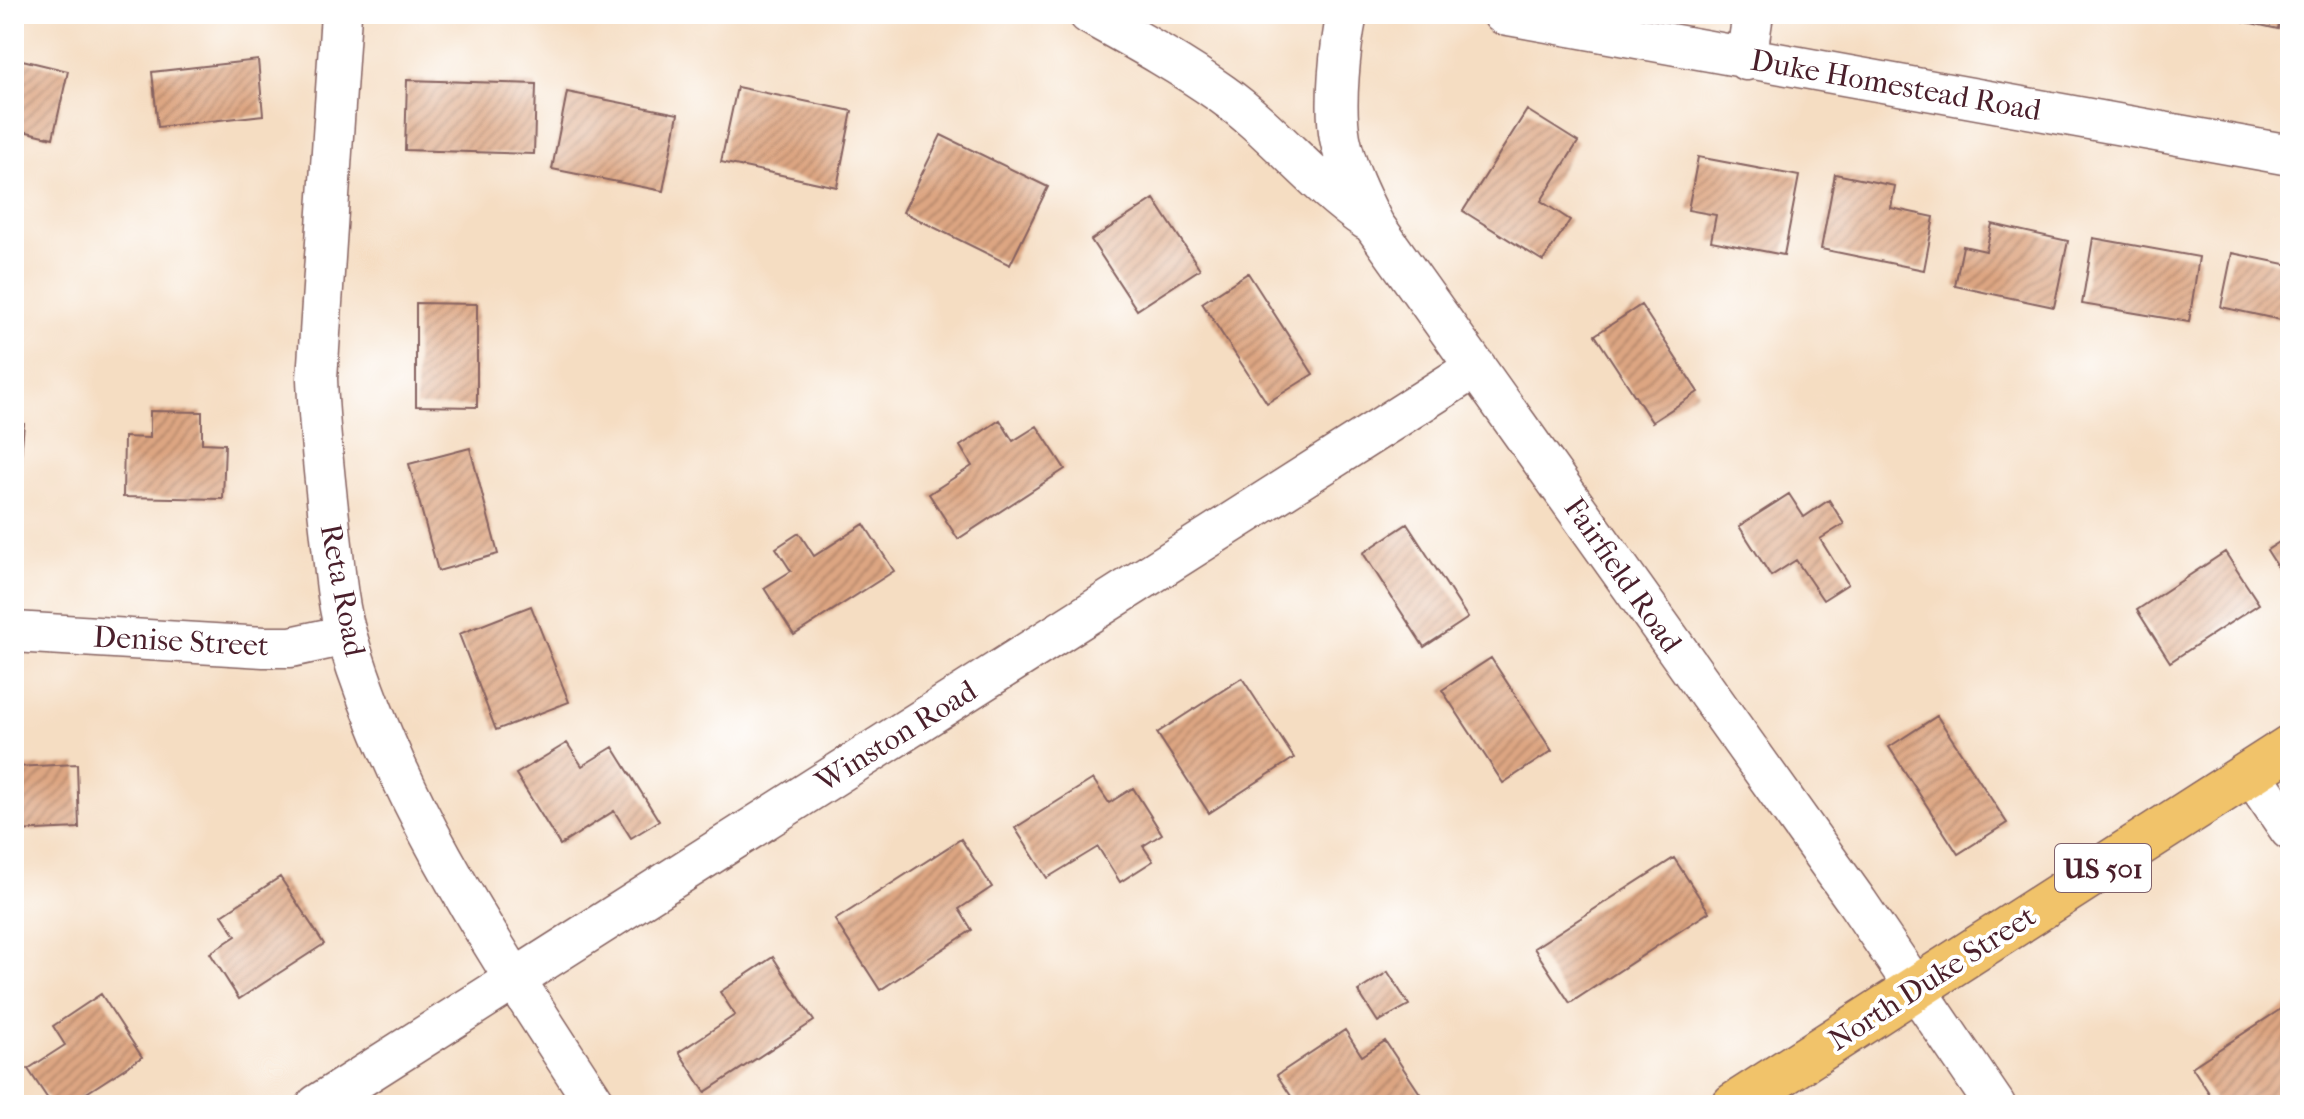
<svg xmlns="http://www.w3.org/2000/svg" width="2304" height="1119" font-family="'IM FELL French Canon',serif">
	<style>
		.building { fill: url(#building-hatch) }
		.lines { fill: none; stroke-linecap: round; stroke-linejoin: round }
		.minor-casing { stroke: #866260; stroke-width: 43 }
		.highway-casing { stroke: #866260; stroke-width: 47 }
		.minor { stroke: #fff; stroke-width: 40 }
		.highway { stroke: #f1c36a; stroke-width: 44 }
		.labels { text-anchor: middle; stroke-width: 8; stroke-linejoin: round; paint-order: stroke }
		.shield { fill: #fff; stroke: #80626b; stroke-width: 2 }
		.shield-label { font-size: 28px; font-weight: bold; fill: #4a1f2b }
		.street-label { font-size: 30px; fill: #4a1f2b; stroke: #fff }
	</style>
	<defs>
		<pattern id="building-hatch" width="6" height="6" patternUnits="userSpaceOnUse" patternTransform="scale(2)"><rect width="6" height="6" fill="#dda682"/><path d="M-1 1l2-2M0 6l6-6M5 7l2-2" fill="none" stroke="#b5876b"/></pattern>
	</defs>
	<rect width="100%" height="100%" fill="#fff"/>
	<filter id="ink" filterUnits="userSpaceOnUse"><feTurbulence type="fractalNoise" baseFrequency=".0125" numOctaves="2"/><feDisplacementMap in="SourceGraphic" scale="16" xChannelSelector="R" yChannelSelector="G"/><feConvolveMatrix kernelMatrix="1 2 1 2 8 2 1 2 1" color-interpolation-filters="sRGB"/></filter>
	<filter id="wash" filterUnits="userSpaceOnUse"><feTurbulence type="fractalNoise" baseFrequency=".006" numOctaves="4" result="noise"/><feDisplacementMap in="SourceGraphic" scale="32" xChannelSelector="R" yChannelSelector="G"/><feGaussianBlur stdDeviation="1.8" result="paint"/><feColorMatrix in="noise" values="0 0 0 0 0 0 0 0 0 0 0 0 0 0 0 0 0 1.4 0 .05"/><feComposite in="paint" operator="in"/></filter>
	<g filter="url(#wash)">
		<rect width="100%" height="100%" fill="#f5ddc2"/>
		<g id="blocks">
			<!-- building -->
			<path class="building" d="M2211,14H2281L2278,29Z
				M14,58L68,71L53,138L14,129Z
				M258,60L263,115L158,127L152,72Z
				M407,80L536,84L534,154L405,150Z
				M737,87L852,111L837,187L721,162Z
				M567,92L678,114L663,191L552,169Z
				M1527,110L1578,142L1541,201L1570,220L1543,261L1463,211Z
				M941,135L1048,187L1010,265L903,212Z
				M1698,157L1799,176L1784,255L1711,241L1716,215L1688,210Z
				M1835,174L1895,186L1891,208L1934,217L1924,270L1821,249Z
				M1154,199L1200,269L1137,310L1091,240Z
				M1992,224L2068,241L2054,307L1955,286L1963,246L1986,251Z
				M2093,238L2199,257L2189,322L2082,304Z
				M2232,253L2290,265V322L2221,307Z
				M1248,273L1313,374L1267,403L1202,303Z
				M416,303L477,304V407L416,406Z
				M1641,305L1698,392L1652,422L1595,335Z
				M150,411L202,412V443L225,444L223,499L123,497L124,437L150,438Z
				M1000,420L1013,441L1037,426L1065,469L958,539L929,494L972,466L960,446Z
				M14,423L24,424L18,487H14Z
				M470,448L498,554L438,571L409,464Z
				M1789,494L1804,517L1829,500L1844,524L1820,539L1848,584L1823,600L1796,560L1771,576L1739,526Z
				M864,524L894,571L794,635L764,588L791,571L776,548L799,533L814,556Z
				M1407,524L1468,618L1424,647L1363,553Z
				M2290,535V586L2267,550Z
				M2225,552L2259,604L2170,662L2137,610Z
				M531,606L569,702L496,730L459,634Z
				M1491,658L1552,751L1503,783L1442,690Z
				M1242,678L1294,758L1209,813L1157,733Z
				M1937,716L2007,823L1958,854L1889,747Z
				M567,743L582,766L613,747L659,821L631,838L614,811L560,845L516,774Z
				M77,764L79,828L14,831V767Z
				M1093,779L1109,803L1133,788L1162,834L1143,846L1153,861L1120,882L1098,847L1047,878L1015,828Z
				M961,839L992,887L959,909L972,930L880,990L835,920Z
				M1674,858L1709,912L1570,1003L1534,948Z
				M280,877L324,944L239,999L210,953L236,936L222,915Z
				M773,957L814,1021L705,1092L679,1052L735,1015L720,992Z
				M1388,972L1409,1005L1378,1022L1358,991Z
				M101,994L142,1057L68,1105H52L28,1069L65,1045L53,1026Z
				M2290,1003V1105H2217L2192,1067Z
				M1345,1030L1362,1056L1385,1041L1421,1095L1406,1105H1297L1277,1075Z"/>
		</g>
	</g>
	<g filter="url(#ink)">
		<use href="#blocks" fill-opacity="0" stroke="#866260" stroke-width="2"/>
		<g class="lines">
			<!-- minor casing -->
			<g class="minor-casing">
				<path id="minor" d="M341,14L317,379C319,432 325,483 331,536C335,570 337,604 347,637C398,809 500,956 596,1105
					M1089,14C1134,39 1180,64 1222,94C1274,131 1314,184 1367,220
					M1347,14C1340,47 1334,105 1340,138C1346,169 1360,197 1374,225L1857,902L1995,1105
					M1503,14L2290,155
					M1746,60L1753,14
					M14,632L264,647H291L346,635
					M2250,772L2290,830
					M317,1105L1476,367"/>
			</g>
			<!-- highway casing -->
			<g class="highway-casing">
				<path id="highway" d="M1734,1105L2290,747"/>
			</g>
			<!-- minor -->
			<use href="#minor" class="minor"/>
			<!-- highway -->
			<use href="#highway" class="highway"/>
		</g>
	</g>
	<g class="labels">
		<!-- shield labels -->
		<rect class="shield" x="2055" y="844" width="96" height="48" rx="6"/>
		<g class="shield-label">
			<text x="2103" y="878">US 501</text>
		</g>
		<!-- street labels -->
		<g class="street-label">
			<text transform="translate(1896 85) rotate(10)" y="10">Duke Homestead Road</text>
			<text transform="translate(1623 575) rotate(55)" y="10">Fairfield Road</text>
			<text transform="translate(343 590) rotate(79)" y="10">Reta Road</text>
			<text transform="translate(181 641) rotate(3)" y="10">Denise Street</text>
			<text transform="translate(896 736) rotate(-32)" y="10">Winston Road</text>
			<text transform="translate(1932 978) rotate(-33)" y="10">North Duke Street</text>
		</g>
	</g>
	<!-- margin -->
	<rect width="2304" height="1119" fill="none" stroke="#fff" stroke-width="48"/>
</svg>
